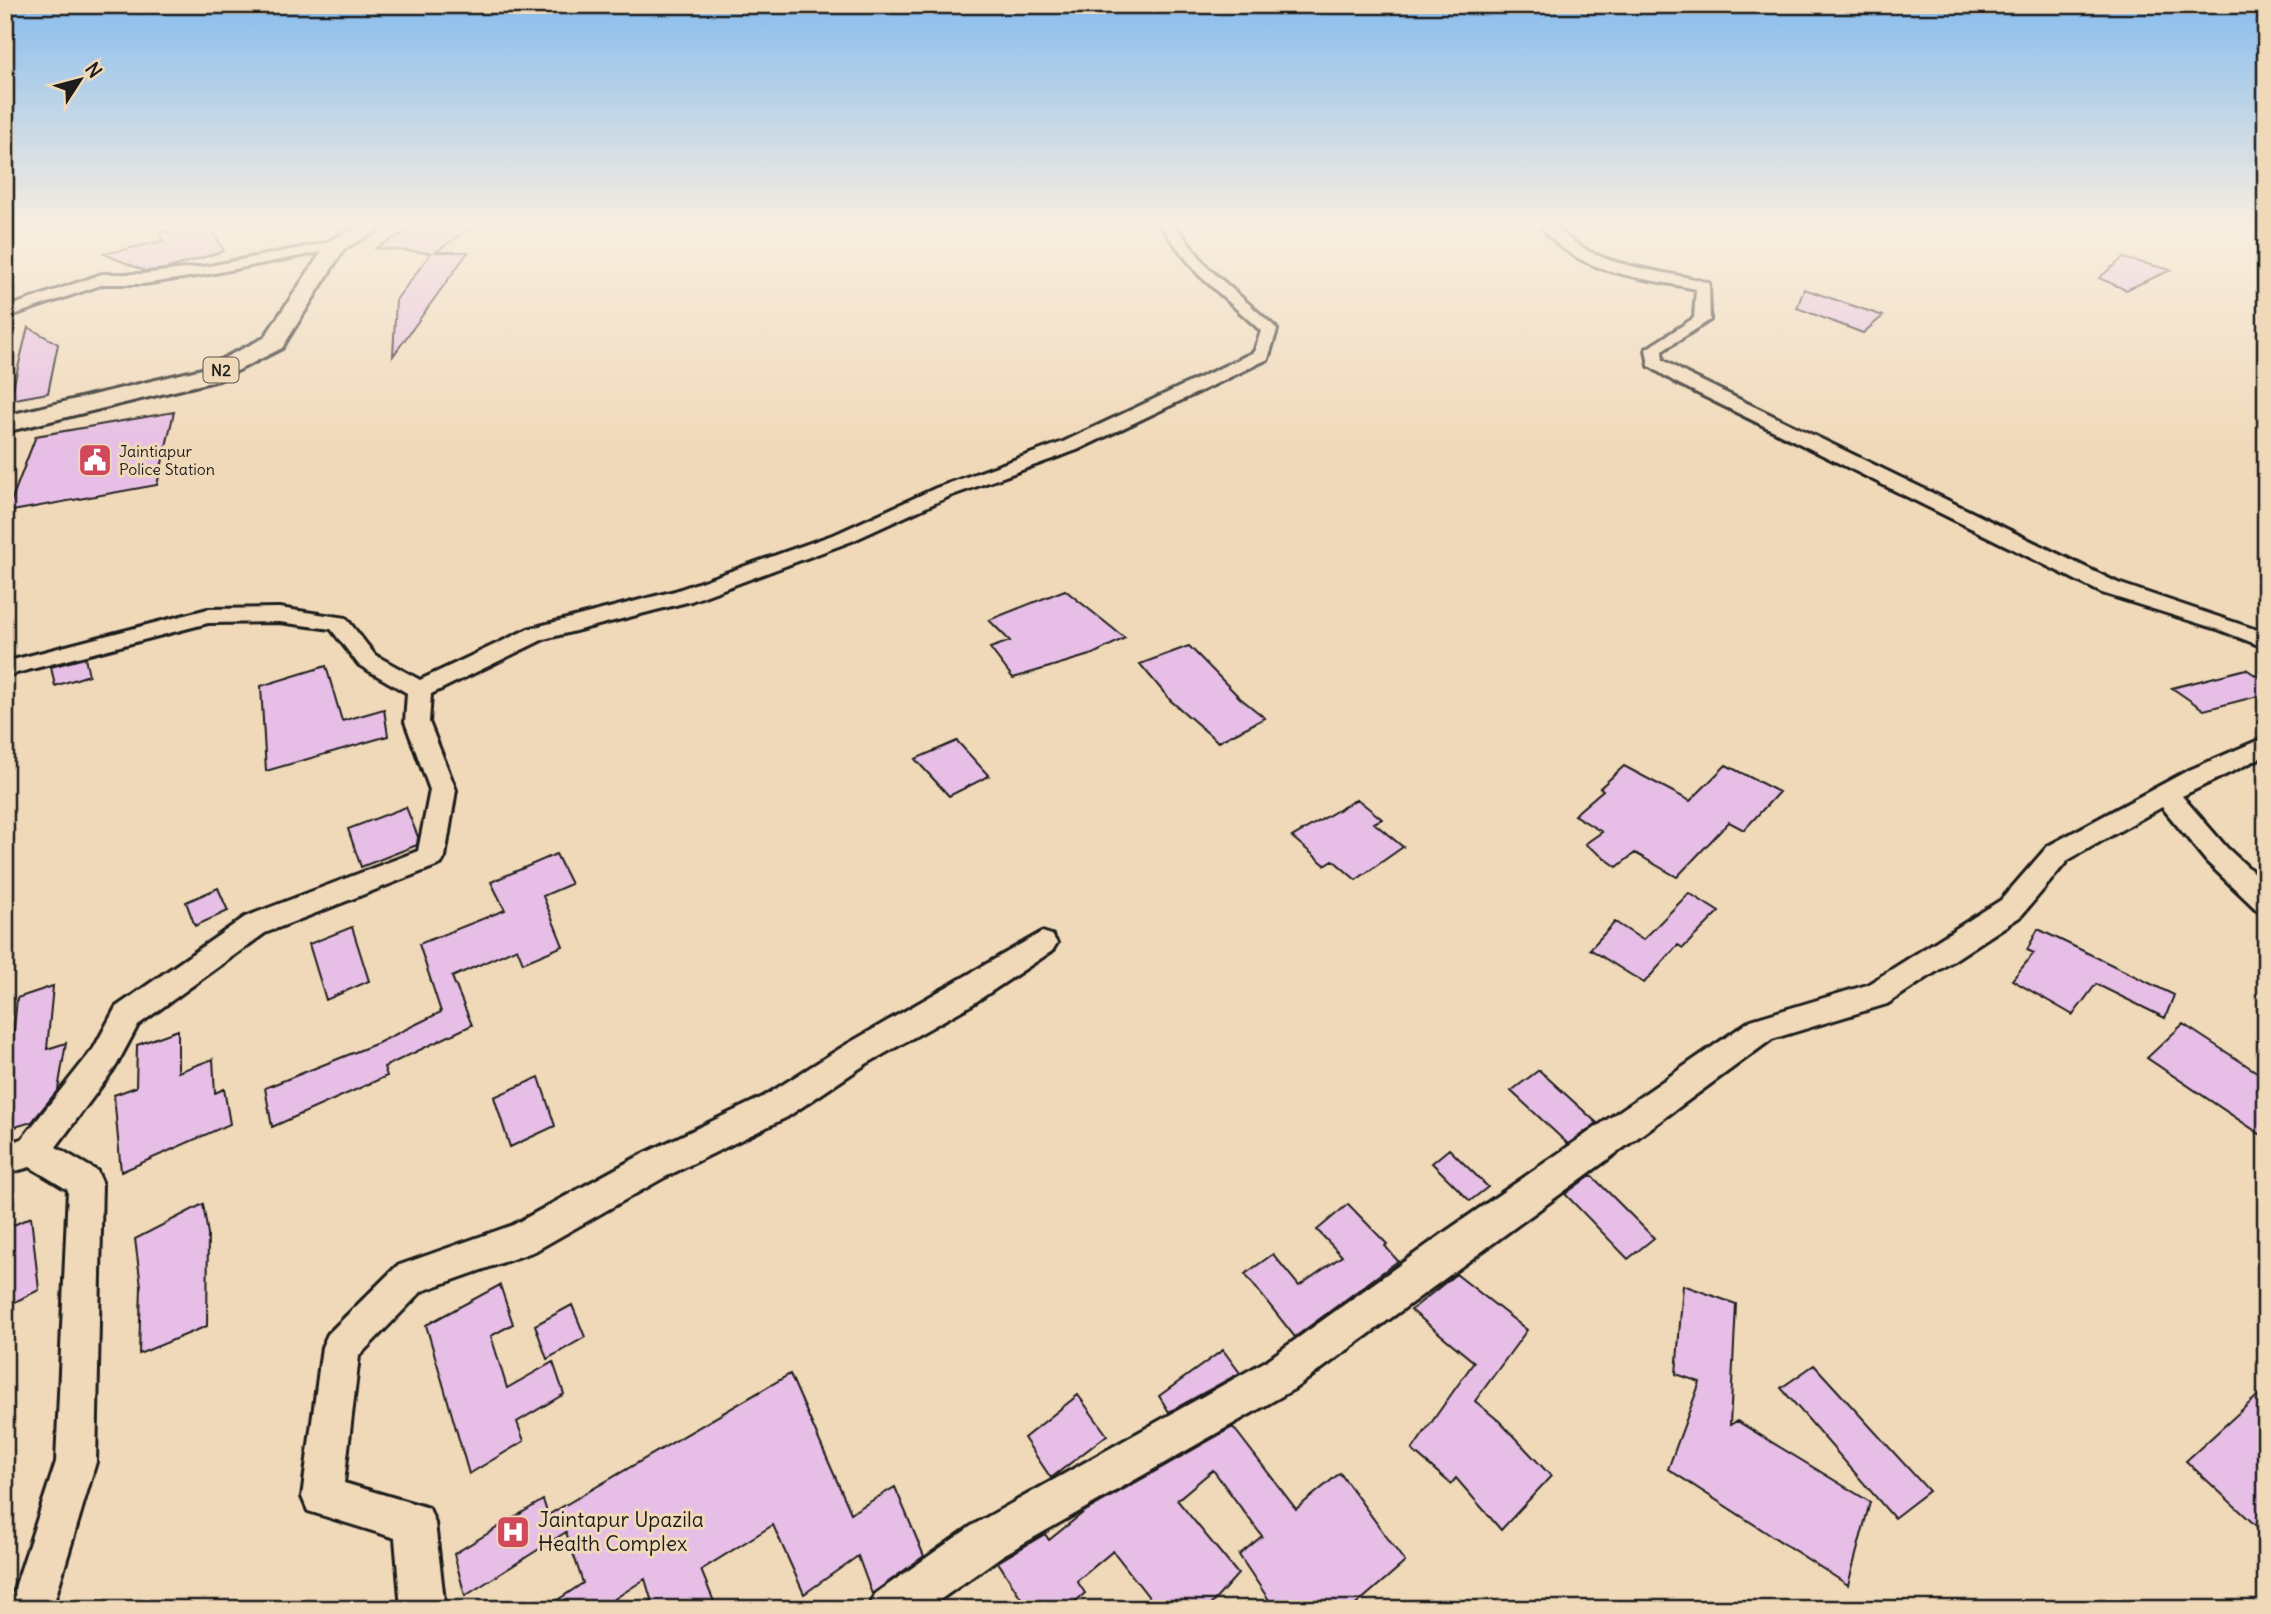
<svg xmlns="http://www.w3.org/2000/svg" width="2271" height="1614" font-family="Delius,sans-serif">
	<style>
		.building { fill: #e7bee5; stroke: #1c1c1c; stroke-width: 2 }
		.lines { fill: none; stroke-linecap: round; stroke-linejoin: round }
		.minor-casing { stroke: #1c1c1c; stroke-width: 6 }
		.trunk-casing { stroke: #1c1c1c; stroke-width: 6 }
		.minor { fill: #f0d9b9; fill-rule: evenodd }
		.trunk { fill: #f0d9b9; fill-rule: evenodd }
		.labels { text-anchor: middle; stroke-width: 6; stroke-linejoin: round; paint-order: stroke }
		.shield { fill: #f0d9b9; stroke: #5c554b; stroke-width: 2 }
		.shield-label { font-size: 16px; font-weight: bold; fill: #1c1c1c }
		.far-poi-label { font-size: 16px; fill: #1c1c1c; stroke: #f0d9b9; text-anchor: start }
		.near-poi-label { font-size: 21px; fill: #1c1c1c; stroke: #f0d9b9; text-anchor: start }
	</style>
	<rect width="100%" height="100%" fill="#f0d9b9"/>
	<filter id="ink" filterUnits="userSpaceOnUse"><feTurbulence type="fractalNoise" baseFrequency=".0143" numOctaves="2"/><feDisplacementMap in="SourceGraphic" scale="14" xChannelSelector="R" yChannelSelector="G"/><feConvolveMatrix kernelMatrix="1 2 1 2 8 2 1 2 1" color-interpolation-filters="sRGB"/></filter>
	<g filter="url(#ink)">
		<!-- building -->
		<path class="building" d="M180,224H208L224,251L166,269L145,271L104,254L163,241L159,233L182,228Z
			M421,224H475L436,252H468L393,356L396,300L431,253L376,248Z
			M2123,258L2171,270L2126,290L2099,278Z
			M1804,289L1883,316L1863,333L1797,308Z
			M28,327L58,344L48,393L10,400Z
			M174,412L157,485L7,512L36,436Z
			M1065,590L1125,638L1093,654L1013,678L990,648L1010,641L989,620Z
			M1189,646L1240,698L1265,718L1218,742L1170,700L1140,664Z
			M85,658L89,675L55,686L51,667Z
			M326,666L342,721L384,709L388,736L266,771L261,686Z
			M2246,669L2266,682V694L2204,710L2172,688Z
			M957,741L989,776L949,796L915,759Z
			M1726,765L1779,792L1744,830L1729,822L1677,877L1635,853L1617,867L1585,844L1602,832L1574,815L1603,790L1600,788L1624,766L1690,801Z
			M1357,799L1382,819L1374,823L1403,847L1356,880L1333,860L1325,865L1292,837Z
			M406,807L418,837L417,845L361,867L348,829Z
			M556,854L571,884L543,896L563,946L523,963L517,948L452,977L472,1025L384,1067L387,1076L272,1127L265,1088L378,1043L441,1012L419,944L505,910L491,882Z
			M218,888L228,911L195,926L186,902Z
			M1689,893L1719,912L1683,948L1678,945L1644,983L1590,949L1615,922L1643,940Z
			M352,927L369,981L326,1000L309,944Z
			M2038,929L2174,995L2165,1018L2096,984L2073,1015L2012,980L2034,953L2027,950Z
			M53,986L47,1049L66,1043L58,1090L32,1122L5,1130V1062L11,1060L17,998Z
			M2183,1024L2266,1078V1138L2147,1058Z
			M178,1030V1072L213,1059L215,1093L224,1089L230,1124L121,1172L114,1095L136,1087L137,1045Z
			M1539,1070L1597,1123L1568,1144L1511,1091Z
			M539,1077L555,1126L510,1147L494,1097Z
			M1449,1149L1488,1187L1470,1201L1432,1163Z
			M1591,1175L1654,1238L1628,1259L1565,1194Z
			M203,1204L208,1234L207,1326L139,1354L141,1286L135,1239Z
			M1348,1204L1387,1244L1385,1246L1398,1261L1295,1337L1245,1274L1273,1254L1299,1286L1342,1256L1317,1230Z
			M31,1217L39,1290L5,1307V1229Z
			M1456,1274L1527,1330L1475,1401L1499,1421L1551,1476L1501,1530L1456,1478L1451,1484L1412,1450L1474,1362L1411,1310Z
			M500,1285L513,1324L491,1336L507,1388L553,1362L564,1394L517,1422L524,1441L469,1474L426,1325Z
			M1683,1285L1736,1304L1730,1425L1737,1421L1870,1502L1848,1585L1668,1469L1700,1382L1676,1374Z
			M572,1305L585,1337L547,1359L535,1325Z
			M1223,1350L1240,1373L1169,1412L1159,1396Z
			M1814,1365L1929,1491L1894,1518L1781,1388Z
			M790,1374L851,1513L895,1487L924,1556L872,1594L858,1556L804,1594L773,1525L701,1570L717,1609H654L645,1579L599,1609H544L583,1583L566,1532L465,1596L454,1554L543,1500L548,1515Z
			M2266,1388V1535L2186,1461Z
			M1078,1395L1107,1435L1051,1478L1024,1438Z
			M1233,1427L1296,1509L1340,1473L1405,1562L1351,1609H1275L1239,1555L1262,1536L1213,1470L1177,1500L1238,1574L1207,1609H1158L1113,1551L1077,1581L1085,1593L1067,1609H1028L998,1562L1045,1534L1049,1540L1084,1512Z"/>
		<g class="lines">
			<!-- minor casing -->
			<g class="minor-casing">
				<path id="minor" d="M1159,224H1174L1208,268L1275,327L1277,330L1268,359L1077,450L950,496L852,541L691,601L544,639L431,694L429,722L456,790L445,857L441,864L265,933L138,1025L116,1066L56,1147L97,1171L102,1182L96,1462L52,1609H8L56,1462L68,1190L30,1167L5,1174V1144L22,1139L94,1048L116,1007L245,917L418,851L430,790L405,722L407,693L359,665L331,629L279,622L208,623L5,676V662L208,609L279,608L346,618L375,655L420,680L528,629L675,591L838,533L936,488L1063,442L1254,352L1261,331L1198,274Z
					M1561,224L1557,228C1599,271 1656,267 1709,283L1710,320L1662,351L1663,360L1687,374L2118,583L2266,633V648L2220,630L2102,593L1675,382L1649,366L1646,349L1694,318L1696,289C1643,277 1578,275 1542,228L1545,224Z
					M336,241L341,242V248L209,274L143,284H104L5,318V308L102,274H143L209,266Z
					M2266,737V755L2182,796L2227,848L2266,884V912L2256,909L2207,862L2162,807L2068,860L2021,916L1887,1004L1772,1039L1294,1389L1003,1555L927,1609H869L875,1594L973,1525L1266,1361L1448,1230L1751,1020L1867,985L2001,900L2048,846L2187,771Z
					M1042,932L1052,935L1057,943L1052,951L971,1005L866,1064L787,1117L665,1177L535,1251L422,1291L359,1356L344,1483L429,1508L435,1523L445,1609H401L395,1538L308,1511L302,1497L322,1347L328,1334L397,1266L513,1225L641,1155L763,1097L844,1046Z"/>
			</g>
			<!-- trunk casing -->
			<g class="trunk-casing">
				<path id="trunk" d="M362,224H389L344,249L282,348L219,380L5,432V416L202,369L264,338L329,241Z"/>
			</g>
			<!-- minor -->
			<use href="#minor" class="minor"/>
			<!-- trunk -->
			<use href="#trunk" class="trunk"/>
		</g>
	</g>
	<!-- sky -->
	<linearGradient id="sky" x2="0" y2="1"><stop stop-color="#89bdee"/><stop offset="0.5" stop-color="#f8eee0"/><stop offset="1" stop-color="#f8eee0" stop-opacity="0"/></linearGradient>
	<rect width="2271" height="450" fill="url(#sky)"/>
	<!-- icons -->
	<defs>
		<g id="civic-square" transform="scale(1.75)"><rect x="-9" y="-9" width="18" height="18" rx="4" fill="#d1495b" stroke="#f0d9b9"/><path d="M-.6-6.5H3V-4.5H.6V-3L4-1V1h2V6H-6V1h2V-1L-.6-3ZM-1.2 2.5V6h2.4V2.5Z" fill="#fff"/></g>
		<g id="hospital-square" transform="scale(1.75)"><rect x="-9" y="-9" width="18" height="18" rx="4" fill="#d1495b" stroke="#f0d9b9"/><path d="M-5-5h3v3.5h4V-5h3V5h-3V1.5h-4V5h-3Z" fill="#fff"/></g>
	</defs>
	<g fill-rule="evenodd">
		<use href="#civic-square" x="95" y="460"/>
		<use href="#hospital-square" x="513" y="1532"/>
	</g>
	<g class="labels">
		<!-- shield labels -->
		<rect class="shield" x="203.5" y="357.5" width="35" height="25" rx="5"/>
		<g class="shield-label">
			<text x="221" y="376">N2</text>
		</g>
		<!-- far-poi labels -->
		<g class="far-poi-label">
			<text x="119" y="457">Jaintiapur<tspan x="119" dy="18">Police Station</tspan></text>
		</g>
		<!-- near-poi labels -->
		<g class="near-poi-label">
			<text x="538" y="1527">Jaintapur Upazila<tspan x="538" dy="24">Health Complex</tspan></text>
		</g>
	</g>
	<!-- margin -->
	<rect width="2271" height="1614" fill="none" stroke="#f0d9b9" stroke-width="28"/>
	<rect x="14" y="14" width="2243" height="1586" fill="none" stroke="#1c1c1c" stroke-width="2.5" filter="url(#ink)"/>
	<!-- north arrow -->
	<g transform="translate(80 80) rotate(54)" stroke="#f0d9b9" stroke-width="5" paint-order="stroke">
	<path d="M0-5L12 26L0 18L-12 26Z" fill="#1c1c1c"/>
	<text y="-10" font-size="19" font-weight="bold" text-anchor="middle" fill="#1c1c1c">N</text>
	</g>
</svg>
